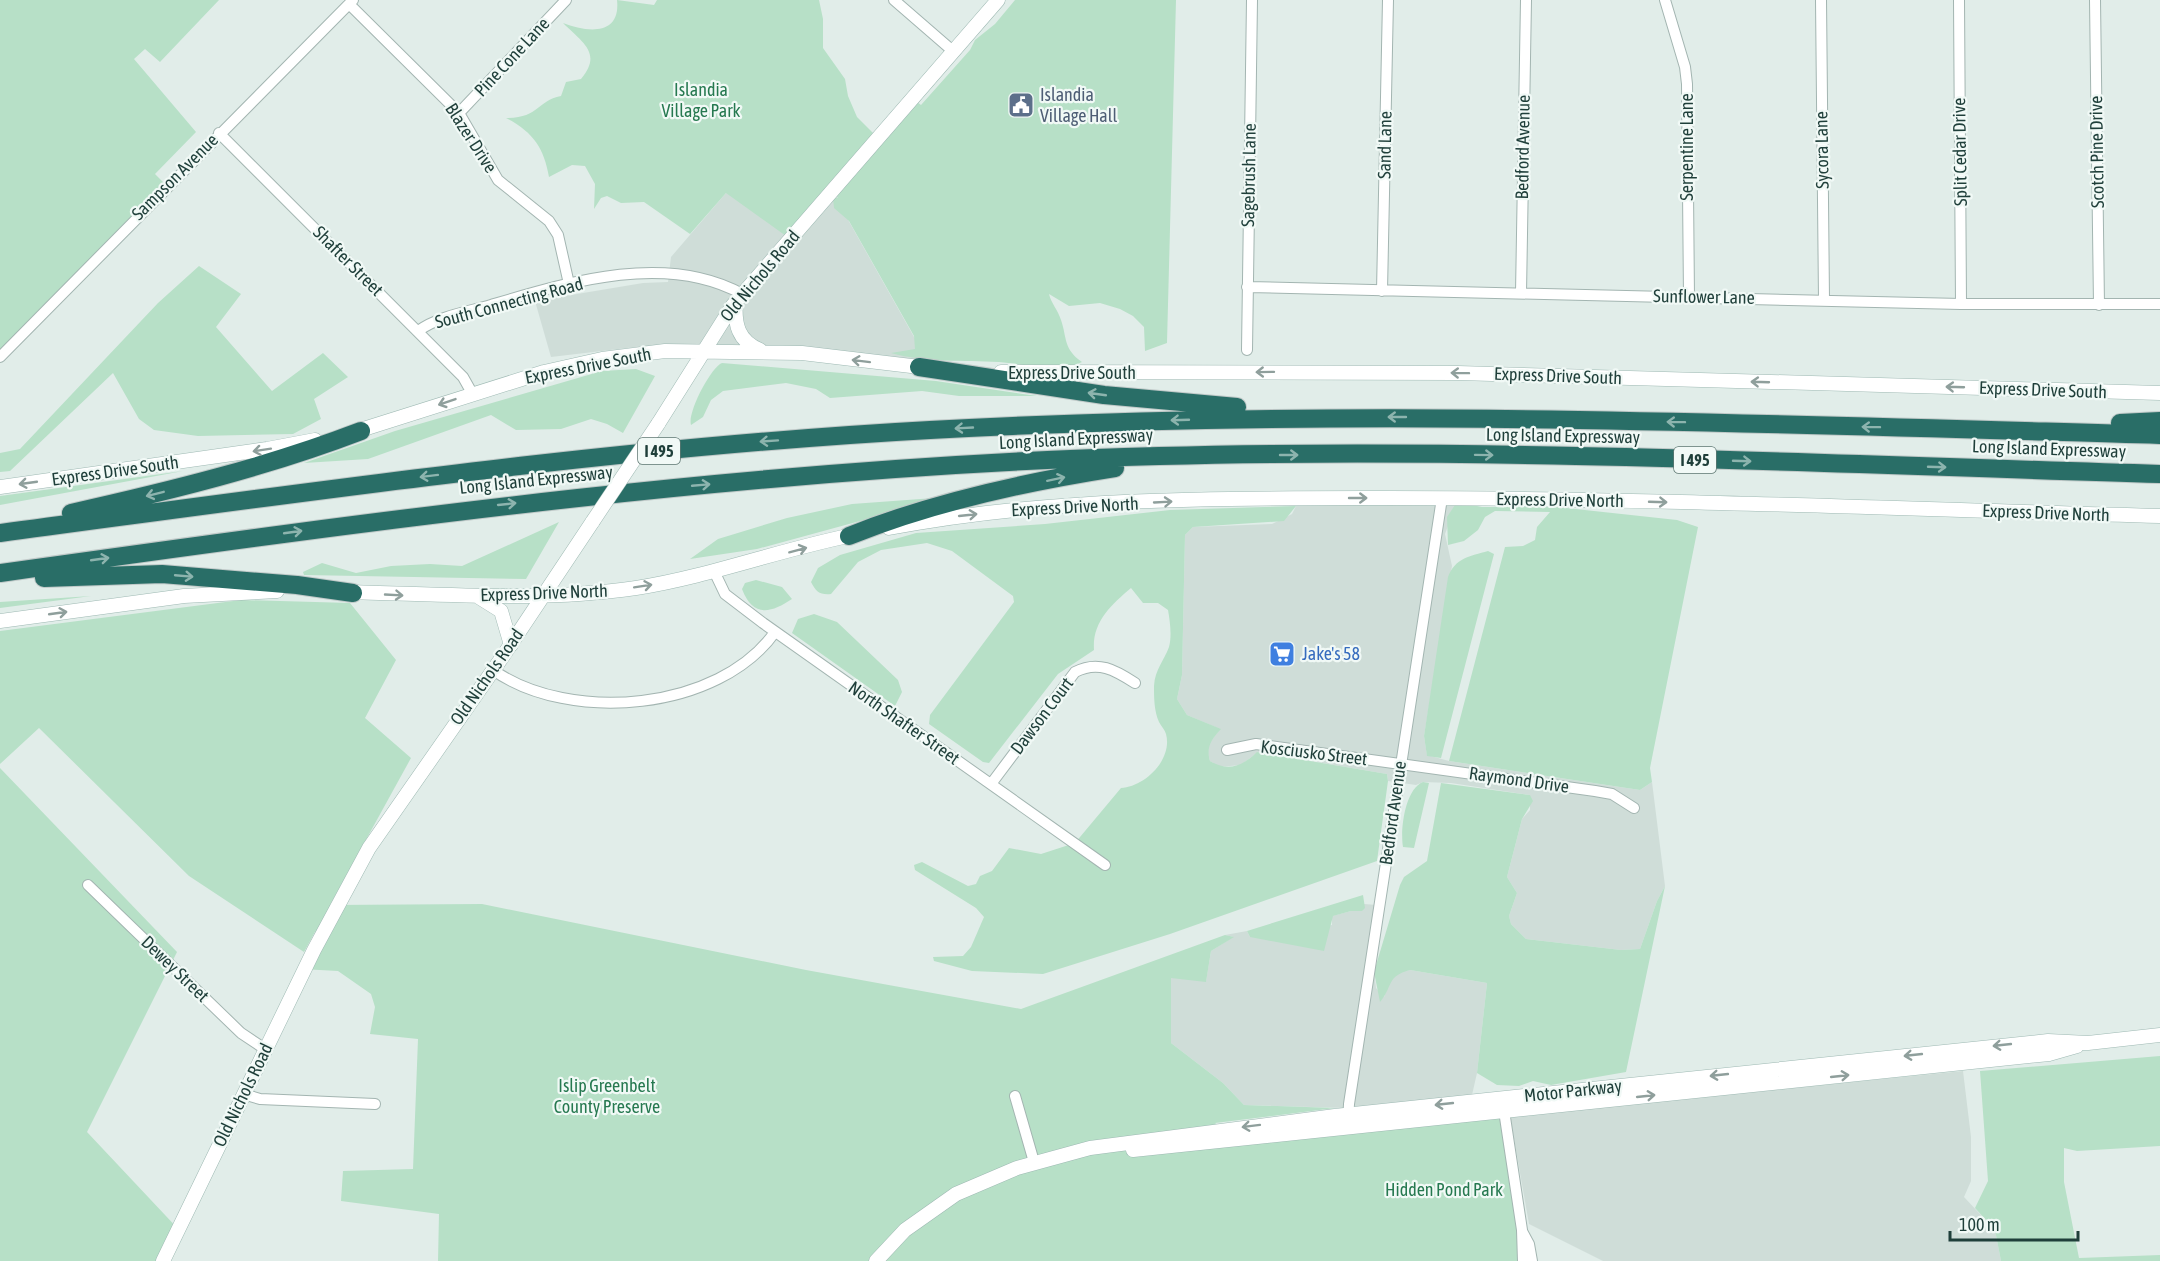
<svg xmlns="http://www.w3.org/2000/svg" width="2160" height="1261" font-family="'Asap Condensed',sans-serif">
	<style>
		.built { fill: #cfddd8 }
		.green { fill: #b7e0c7 }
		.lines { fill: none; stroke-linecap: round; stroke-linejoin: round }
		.street-casing { stroke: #a3b5b1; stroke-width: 12 }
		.secondary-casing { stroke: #9eb9b3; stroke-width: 15 }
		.highway-casing { stroke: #c0c9c8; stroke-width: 20 }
		.street { stroke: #fff; stroke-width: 10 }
		.secondary { stroke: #fff; stroke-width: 14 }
		.highway { stroke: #296e67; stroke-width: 18 }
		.secondary-bridge-casing { stroke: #9eb9b3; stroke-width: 15; stroke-linecap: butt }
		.secondary-bridge { stroke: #fff; stroke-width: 14 }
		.oneway { stroke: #8f9f9c }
		.oneway2 { stroke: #8db4ae }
		.labels { text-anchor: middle; stroke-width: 4.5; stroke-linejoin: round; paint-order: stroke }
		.shield { fill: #f1f9f6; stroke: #5e7772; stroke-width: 1.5 }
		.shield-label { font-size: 16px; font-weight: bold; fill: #1f3f3a }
		.street-label { font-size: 18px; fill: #1f3f3a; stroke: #f1f9f6 }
		.park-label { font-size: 18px; fill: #267950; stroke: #f1f9f6 }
		.service-label { font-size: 18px; fill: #4e5e75; stroke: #f1f9f6; text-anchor: start }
		.shop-label { font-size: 18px; fill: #366cbe; stroke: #f1f9f6; text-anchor: start }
	</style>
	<rect width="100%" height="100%" fill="#e1ede9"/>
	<!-- built -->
	<path class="built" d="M726,193L833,194L867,221L847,218L927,360L766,346H644L551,357L535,301L643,283L668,282L671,257Z
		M1457,502L1445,534L1452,566L1424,736L1427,755L1449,761L1640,790L1652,782L1665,886L1657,901L1640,949L1621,950L1526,939L1511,924L1509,916L1517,893L1507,877L1522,819L1530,810V795L1451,783L1423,782L1416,785L1388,781L1387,774L1258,752L1241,765L1219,767L1210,761L1208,753L1209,744L1220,729L1187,715L1177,699L1182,675L1185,535L1193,527L1272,524L1292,514L1296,506Z
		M1364,904L1377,905L1374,972L1376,988L1384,997L1390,981L1399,972L1410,970L1487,983L1477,1073L1472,1095L1346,1108L1244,1105L1223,1083L1171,1043V977L1206,981L1211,951L1233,937L1225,935L1247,931L1250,937L1332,925V916L1351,911H1362Z
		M1963,1071L1971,1137V1181L1964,1197L1995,1230L2001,1261H1603L1529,1224L1510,1116Z"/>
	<!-- green -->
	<path class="green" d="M0,0H219L160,62L145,49L134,59L196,132L155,174L169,188L0,359Z
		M617,0L654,5L657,0H819L823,19V48L845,79L848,96L857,117L879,139L913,99L921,105L970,50L975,40L995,24L1015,0H1176L1167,343L1145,351L1144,327L1133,316L1120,309L1100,303L1069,306L1049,294C1051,303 1058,310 1061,320C1067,337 1063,349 1082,362C1057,373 1025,364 999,362C962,360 927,363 891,353L915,349L914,336L849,221L834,208L833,198H838L834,194L793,241L726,193L690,234L644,202L621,203L607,196L601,198L594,209L595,184L585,166L572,165L549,177C544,148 533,132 506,118C540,118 536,101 561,96L566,82L581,79C603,53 582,42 563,23C586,32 621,37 617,0Z
		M199,266L241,294L216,327L272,391L323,353L348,377L314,399L321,419L293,434L198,436L154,430L139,419L113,373L10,471L0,472V453L20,449L158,303Z
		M722,363L936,381L1037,396H959L922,391L830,398L816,389L786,383L723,391L711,400L703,417L691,425C687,413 711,367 722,363Z
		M636,369L655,376L623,433L607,424L591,419L561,429L516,430L491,415L368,459L304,463L395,431L602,371Z
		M183,471L0,505V496Z
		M948,497L757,549L690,559L718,539L787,518L852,504Z
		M1457,502L1482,507H1557L1677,520L1698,527L1650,768L1652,782L1640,790L1449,761L1505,547L1523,546L1535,540L1537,527L1550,512L1495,511L1485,517L1478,530L1464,541L1448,545L1447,517Z
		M1296,506L1284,521L1193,527L1185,535L1182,675L1177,699L1187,715L1221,729C1211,740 1206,747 1210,761C1228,772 1243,766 1257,752L1387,774L1388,781L1377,861L1170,934L1043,974L972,971L934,961L933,957L963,956L971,947L984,917L976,908L915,870L914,865L922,862L968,886L976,884L980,876L992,871L1009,848L1041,854L1075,843L1121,788C1144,787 1173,760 1166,734C1165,730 1161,726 1159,722C1154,711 1154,697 1154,686C1155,669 1164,661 1169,647C1172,636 1170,621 1168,610L1158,603H1143L1131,588C1111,605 1092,622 1094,650L1058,674L989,763L983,762L929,724L930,715L1014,602L1013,596L952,551L927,543L881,550L858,562L831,594C820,595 816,592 811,582L818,568L840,555L916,533L1045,524L1170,510Z
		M559,522L526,579L304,575L303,572L322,563L356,573L391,566L430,564L462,566Z
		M1488,551L1494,554L1441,758L1427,756L1424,736L1448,577C1455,558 1470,556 1488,551Z
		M756,580L782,587L792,599C771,613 753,618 742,589L745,583Z
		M91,596L0,608V602Z
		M241,600L350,603L396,660L365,718L411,758L330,905L482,904L806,970L1021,1009L1225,935L1234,937L1211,951L1206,982L1171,978V1043L1223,1083L1244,1105L1335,1108L1215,1123L1225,1129L1090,1154L1504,1111L1523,1261H438L439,1214L341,1201L343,1171L413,1169L418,1039L370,1034L375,1007L371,994L338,971L301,969L316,930L304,952L189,876L39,728L0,764V631Z
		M814,614L837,622L898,680L902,692L895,706L792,633L798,619Z
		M0,768L177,952L87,1132L181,1232L167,1261H0Z
		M1423,782L1429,783L1414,848L1403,847C1400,830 1405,789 1423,782Z
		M1441,783L1530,795L1533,801L1522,819L1507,877L1517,893L1509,916L1511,924L1526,939L1621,950L1640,949L1657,901L1665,886L1626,1072L1551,1085L1533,1081L1519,1086L1497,1085L1477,1073L1487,983L1410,970C1386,976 1393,987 1380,1002L1374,972L1400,885L1404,877L1427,861Z
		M1363,895L1365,908L1362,911H1351L1333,916L1324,951L1250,937L1247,931Z
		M2160,1056V1146L2077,1151L2064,1148V1182L2079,1258L2160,1255V1261H2001L1995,1230L1975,1208L1988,1181L1980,1071Z"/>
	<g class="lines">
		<!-- street casing -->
		<g class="street-casing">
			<path id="street" d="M894,0L954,52
				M1665,0L1685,67L1687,84L1689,297
				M1821,0L1824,300
				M1959,0L1961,304
				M2095,0L2099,305
				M349,4L459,113L498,180L549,221L558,235L569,284
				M459,113L566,0
				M219,133L463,377L472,393
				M1247,287L1961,304H2160
				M1382,291L1388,0
				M1521,293L1526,0
				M418,331C439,316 467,312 491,305C569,282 666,252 742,294
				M1247,350L1252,0
				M0,357L353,0
				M714,571L725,594L763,623L1105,865
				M493,670C570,724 719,711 775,632
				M1227,750L1256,744L1595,791L1612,794L1634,808
				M991,784L1075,672C1098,660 1115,670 1135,683
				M88,885L241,1033L265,1049
				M243,1094L260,1099L375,1104
				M1015,1096L1034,1162
				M1503,1104L1522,1230L1523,1261
				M1348,1122L1349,1104L1442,498
				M1522,1231L1529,1244L1532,1261"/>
		</g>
		<!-- secondary casing -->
		<g class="secondary-casing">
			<path id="secondary" d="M736,301C734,324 738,341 760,350
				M1001,372L1458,373L2160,393
				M658,424L733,305L998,0
				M354,432L544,372L602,359L665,351L802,353L928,368
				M0,487L267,449L315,440
				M889,528C1050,497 1222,498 1386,498C1644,498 1902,509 2160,516
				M345,592C442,594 540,602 636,588C712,576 784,548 858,534
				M477,596L501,611L511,645
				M0,621L184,596L277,591
				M1133,1150L2049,1054L2077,1046
				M163,1261L314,950L369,848L503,656L593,521
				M876,1261L905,1230L956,1194L1017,1168L1090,1148L1335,1116L2048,1041L2088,1043L2160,1035"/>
		</g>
		<!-- highway casing -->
		<g class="highway-casing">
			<path id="highway" d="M919,367L1104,395L1237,407
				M2120,423L2160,421
				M71,513C169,491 267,467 361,431
				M0,533C309,492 618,447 930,430C1340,407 1750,423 2160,435
				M849,536C933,502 1025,482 1115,468
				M0,573C385,519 770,466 1159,456C1492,447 1827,464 2160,474
				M44,578L162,574L297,585L353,593"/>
		</g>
		<!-- street -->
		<use href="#street" class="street"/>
		<!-- secondary -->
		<use href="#secondary" class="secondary"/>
		<!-- highway -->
		<use href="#highway" class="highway"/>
		<!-- secondary-bridge casing -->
		<g class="secondary-bridge-casing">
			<path id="secondary-bridge" d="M593,521L658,424"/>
		</g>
		<!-- secondary-bridge -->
		<use href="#secondary-bridge" class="secondary-bridge"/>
	</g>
	<!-- one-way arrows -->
	<defs><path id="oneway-shaft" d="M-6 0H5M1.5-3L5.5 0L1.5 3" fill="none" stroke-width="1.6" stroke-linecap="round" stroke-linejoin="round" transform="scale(1.5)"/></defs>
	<g class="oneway">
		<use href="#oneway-shaft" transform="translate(861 361) rotate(-173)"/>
		<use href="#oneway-shaft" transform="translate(1265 372) rotate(179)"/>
		<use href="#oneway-shaft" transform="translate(1460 373) rotate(-179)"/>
		<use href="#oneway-shaft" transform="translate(1760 382) rotate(-178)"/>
		<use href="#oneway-shaft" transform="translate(1955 387) rotate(-178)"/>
		<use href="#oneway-shaft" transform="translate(447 402) rotate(161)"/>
		<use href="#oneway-shaft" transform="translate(262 450) rotate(171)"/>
		<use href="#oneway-shaft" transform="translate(28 483) rotate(172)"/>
		<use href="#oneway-shaft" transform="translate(1358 498)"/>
		<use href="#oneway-shaft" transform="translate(1163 502) rotate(-3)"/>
		<use href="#oneway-shaft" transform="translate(1658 502) rotate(2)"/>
		<use href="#oneway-shaft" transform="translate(968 515) rotate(-6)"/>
		<use href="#oneway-shaft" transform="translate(798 550) rotate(-15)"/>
		<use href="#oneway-shaft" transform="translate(643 586) rotate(-9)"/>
		<use href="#oneway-shaft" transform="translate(394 595) rotate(3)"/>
		<use href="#oneway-shaft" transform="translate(58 613) rotate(-8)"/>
		<use href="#oneway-shaft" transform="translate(2002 1045) rotate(174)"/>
		<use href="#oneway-shaft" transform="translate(1913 1055) rotate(174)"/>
		<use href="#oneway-shaft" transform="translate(1719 1075) rotate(174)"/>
		<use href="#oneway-shaft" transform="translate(1840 1076) rotate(-6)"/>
		<use href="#oneway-shaft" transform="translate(1646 1096) rotate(-6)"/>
		<use href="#oneway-shaft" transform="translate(1444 1104) rotate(174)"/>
		<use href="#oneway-shaft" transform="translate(1251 1126) rotate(173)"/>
	</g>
	<g class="oneway2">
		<use href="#oneway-shaft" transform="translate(1097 394) rotate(-172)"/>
		<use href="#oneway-shaft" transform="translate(1397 417) rotate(180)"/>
		<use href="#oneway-shaft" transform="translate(1180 420) rotate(178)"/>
		<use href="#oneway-shaft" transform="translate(1676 422) rotate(-179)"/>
		<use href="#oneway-shaft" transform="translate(1871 427) rotate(-179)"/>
		<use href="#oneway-shaft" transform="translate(964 428) rotate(177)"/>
		<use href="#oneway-shaft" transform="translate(769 441) rotate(176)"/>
		<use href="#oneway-shaft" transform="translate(1289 455)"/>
		<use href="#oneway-shaft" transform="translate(1484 455) rotate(1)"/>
		<use href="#oneway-shaft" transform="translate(1742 461) rotate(2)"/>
		<use href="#oneway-shaft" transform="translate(1937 467) rotate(2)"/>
		<use href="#oneway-shaft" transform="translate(429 476) rotate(173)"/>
		<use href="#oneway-shaft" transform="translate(1056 479) rotate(-12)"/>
		<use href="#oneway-shaft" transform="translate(701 485) rotate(-5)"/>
		<use href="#oneway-shaft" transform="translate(155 494) rotate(166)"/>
		<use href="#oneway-shaft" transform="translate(507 504) rotate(-6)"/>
		<use href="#oneway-shaft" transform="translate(293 532) rotate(-8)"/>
		<use href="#oneway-shaft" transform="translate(100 559) rotate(-8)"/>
		<use href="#oneway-shaft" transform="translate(184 576) rotate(5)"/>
	</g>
	<!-- icons -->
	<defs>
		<g id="civic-square" transform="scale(1.35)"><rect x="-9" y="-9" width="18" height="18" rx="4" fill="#5c6f8a" stroke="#f1f9f6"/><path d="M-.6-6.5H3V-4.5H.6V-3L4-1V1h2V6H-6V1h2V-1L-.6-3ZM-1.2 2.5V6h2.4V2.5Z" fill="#fff"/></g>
		<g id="supermarket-square" transform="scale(1.35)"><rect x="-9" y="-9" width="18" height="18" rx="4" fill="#3f7fe0" stroke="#f1f9f6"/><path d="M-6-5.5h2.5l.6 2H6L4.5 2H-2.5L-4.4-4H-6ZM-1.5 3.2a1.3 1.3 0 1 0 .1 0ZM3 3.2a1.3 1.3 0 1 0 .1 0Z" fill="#fff"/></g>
	</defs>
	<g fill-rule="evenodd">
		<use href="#civic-square" x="1021" y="105"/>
		<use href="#supermarket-square" x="1282" y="654"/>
	</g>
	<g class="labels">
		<!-- shield labels -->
		<g class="shield">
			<rect x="638" y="438" width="42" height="26" rx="4.5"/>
			<rect x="1674" y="447" width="42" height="26" rx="4.5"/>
		</g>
		<g class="shield-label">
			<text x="659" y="457">I 495</text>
			<text x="1695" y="466">I 495</text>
		</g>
		<!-- street labels -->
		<g class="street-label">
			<text transform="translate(512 57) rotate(-47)" y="6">Pine Cone Lane</text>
			<text transform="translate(471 138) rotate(57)" y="6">Blazer Drive</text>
			<text transform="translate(1385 145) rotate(-89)" y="6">Sand Lane</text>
			<text transform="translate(1523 147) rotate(-89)" y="6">Bedford Avenue</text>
			<text transform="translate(1687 147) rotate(-90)" y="6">Serpentine Lane</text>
			<text transform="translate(1822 150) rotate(-91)" y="6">Sycora Lane</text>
			<text transform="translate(1960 152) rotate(-91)" y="6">Split Cedar Drive</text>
			<text transform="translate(2097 152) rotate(-91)" y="6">Scotch Pine Drive</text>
			<text transform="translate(1249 175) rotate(-89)" y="6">Sagebrush Lane</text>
			<text transform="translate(175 177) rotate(-45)" y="6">Sampson Avenue</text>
			<text transform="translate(348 261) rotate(45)" y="6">Shafter Street</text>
			<text transform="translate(760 276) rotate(-50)" y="6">Old Nichols Road</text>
			<text transform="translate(1704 297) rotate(1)" y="6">Sunflower Lane</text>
			<text transform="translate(509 303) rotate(-15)" y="6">South Connecting Road</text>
			<text transform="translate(588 366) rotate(-11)" y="6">Express Drive South</text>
			<text x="1072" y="379">Express Drive South</text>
			<text transform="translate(1558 376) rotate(2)" y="6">Express Drive South</text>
			<text transform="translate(2043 390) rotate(2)" y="6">Express Drive South</text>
			<text transform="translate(1563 436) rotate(1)" y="6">Long Island Expressway</text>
			<text transform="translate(1076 439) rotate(-3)" y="6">Long Island Expressway</text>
			<text transform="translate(2049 449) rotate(2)" y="6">Long Island Expressway</text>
			<text transform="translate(115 471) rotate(-8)" y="6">Express Drive South</text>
			<text transform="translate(536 480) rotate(-6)" y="6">Long Island Expressway</text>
			<text transform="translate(1560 500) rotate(1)" y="6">Express Drive North</text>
			<text transform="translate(1075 507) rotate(-3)" y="6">Express Drive North</text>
			<text transform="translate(2046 513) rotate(2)" y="6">Express Drive North</text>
			<text transform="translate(544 593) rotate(-2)" y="6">Express Drive North</text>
			<text transform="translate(487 677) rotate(-55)" y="6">Old Nichols Road</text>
			<text transform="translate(1042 716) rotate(-53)" y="6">Dawson Court</text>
			<text transform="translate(904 723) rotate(35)" y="6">North Shafter Street</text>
			<text transform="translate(1314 753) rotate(7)" y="6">Kosciusko Street</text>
			<text transform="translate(1519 780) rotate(8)" y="6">Raymond Drive</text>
			<text transform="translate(1393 813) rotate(-82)" y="6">Bedford Avenue</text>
			<text transform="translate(175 969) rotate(44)" y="6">Dewey Street</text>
			<text transform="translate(1573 1091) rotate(-6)" y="6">Motor Parkway</text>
			<text transform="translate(243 1095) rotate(-64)" y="6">Old Nichols Road</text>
		</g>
		<!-- park labels -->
		<g class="park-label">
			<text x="701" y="96">Islandia<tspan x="701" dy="21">Village Park</tspan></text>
			<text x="607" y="1092">Islip Greenbelt<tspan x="607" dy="21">County Preserve</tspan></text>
			<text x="1444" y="1196">Hidden Pond Park</text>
		</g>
		<!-- service labels -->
		<g class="service-label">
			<text x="1040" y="101">Islandia<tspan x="1040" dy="21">Village Hall</tspan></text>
		</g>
		<!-- shop labels -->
		<g class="shop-label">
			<text x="1302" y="660">Jake's 58</text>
		</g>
	</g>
	<!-- scale -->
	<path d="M1950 1231v9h128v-9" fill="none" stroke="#1f3f3a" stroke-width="3"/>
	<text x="1959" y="1231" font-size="18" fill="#1f3f3a" stroke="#f1f9f6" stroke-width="4.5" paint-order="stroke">100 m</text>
</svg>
